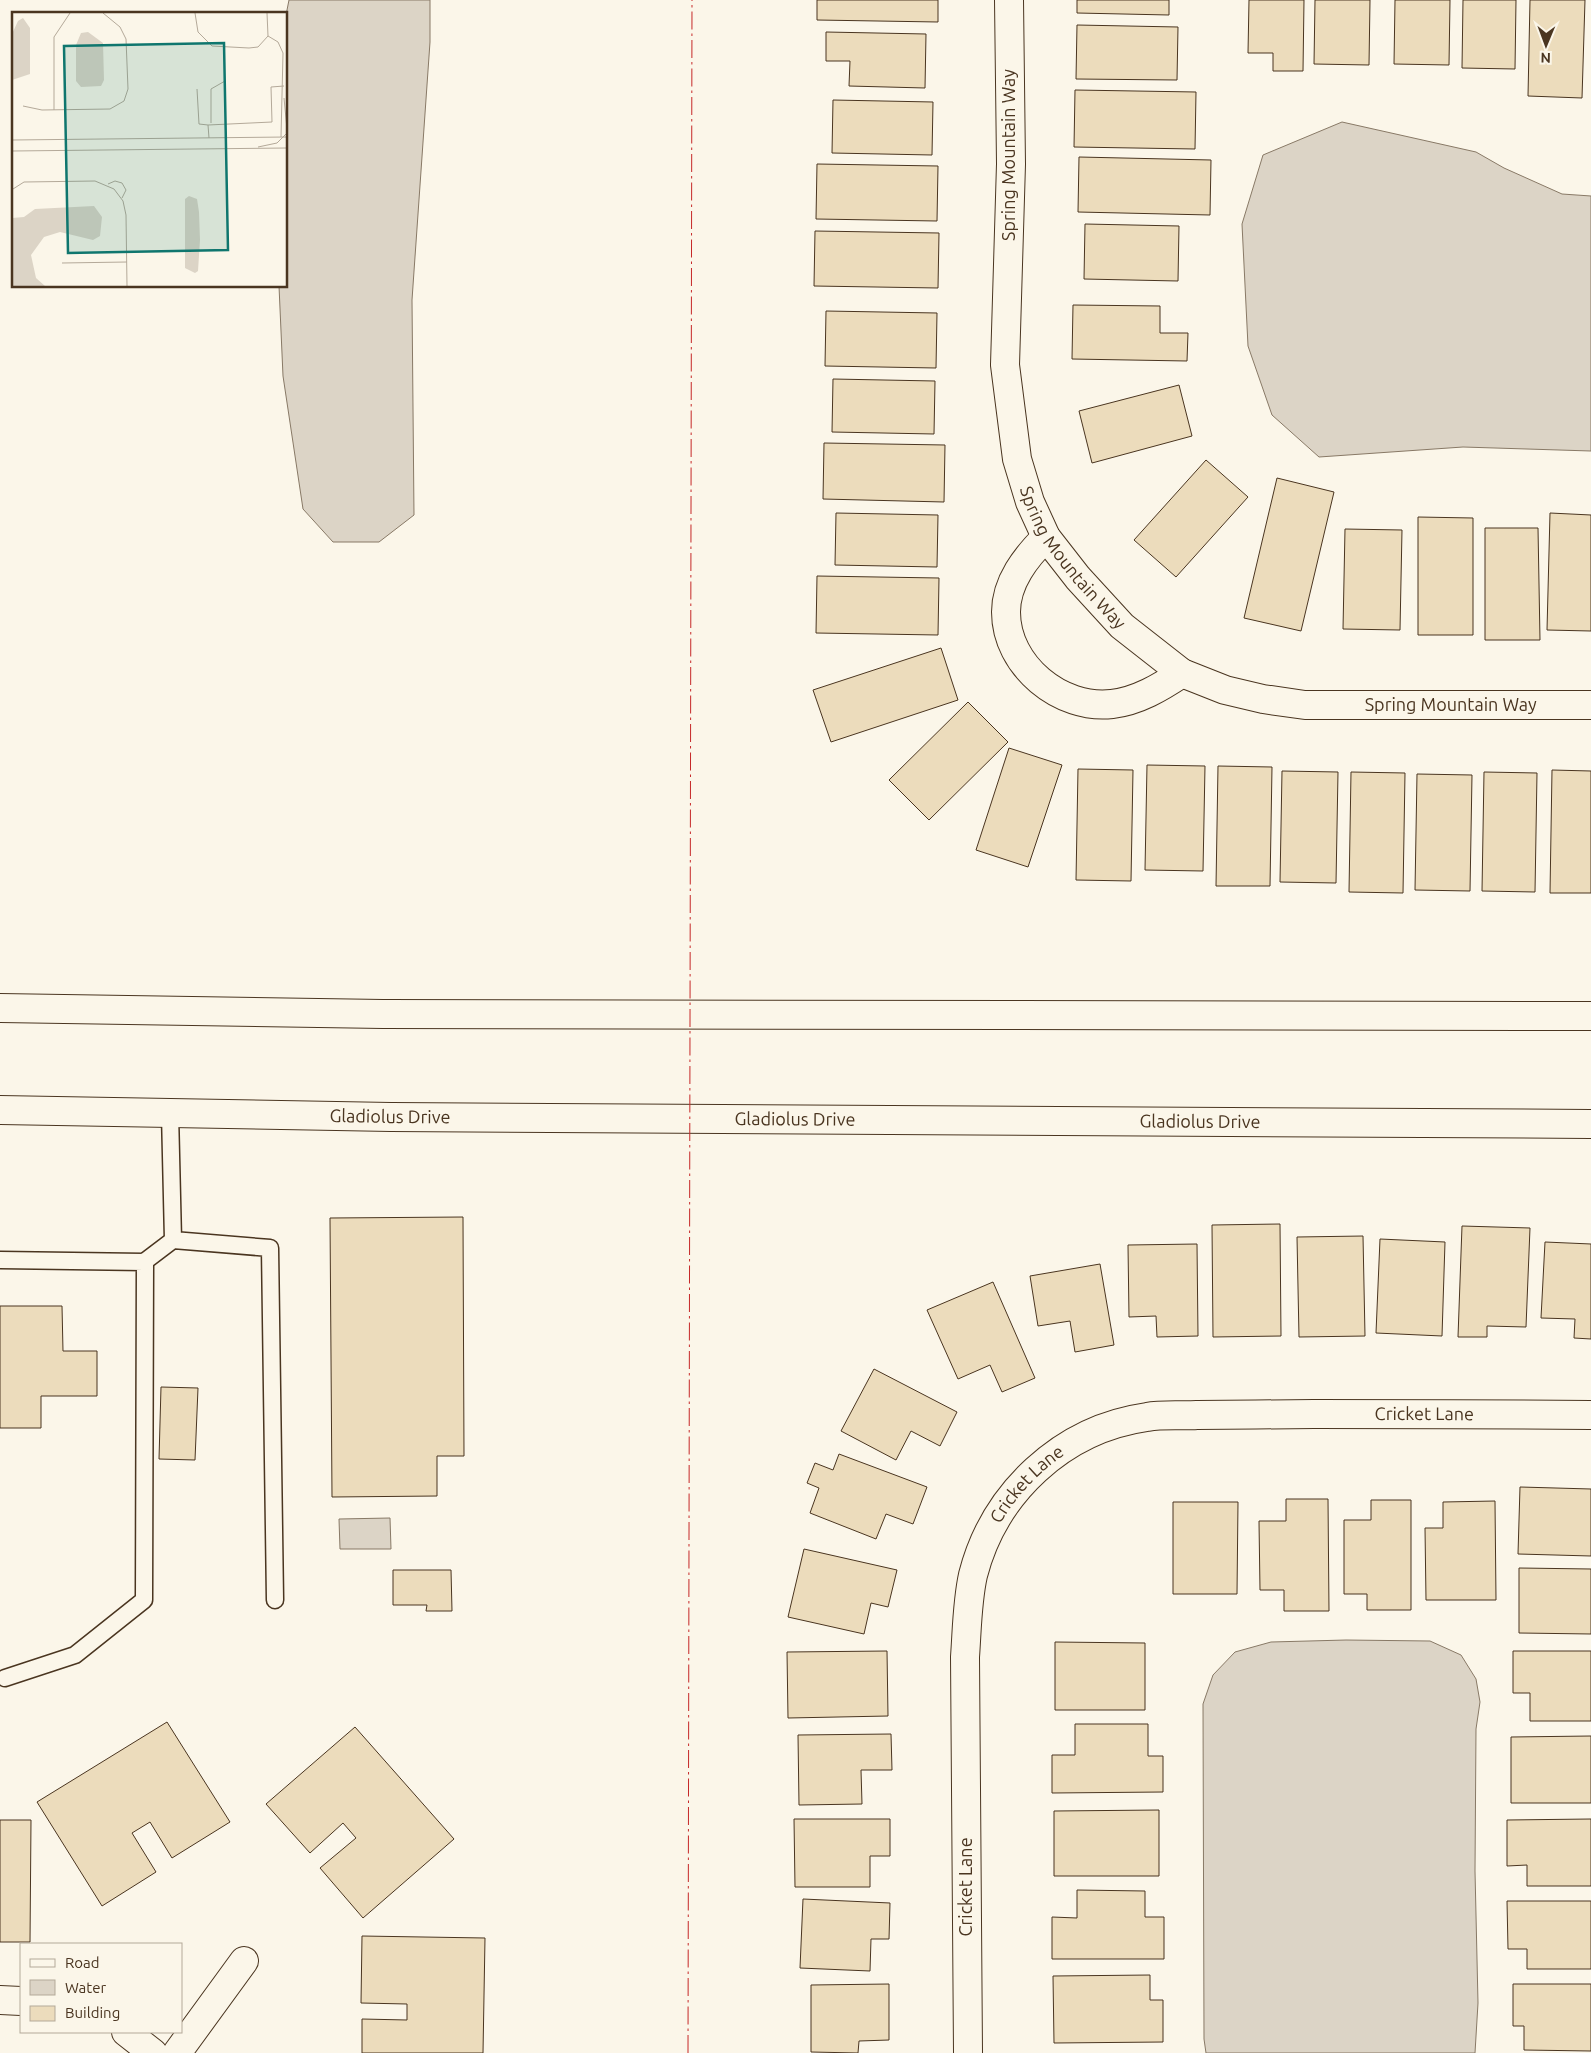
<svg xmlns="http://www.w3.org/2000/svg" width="1591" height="2053" font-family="Ubuntu,sans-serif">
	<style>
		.water { fill: #dcd4c6; stroke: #887966 }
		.building { fill: #ecdcbc; stroke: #4a3520 }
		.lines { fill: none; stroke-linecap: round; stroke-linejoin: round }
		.service-casing { stroke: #4a3520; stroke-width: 19 }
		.minor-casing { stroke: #4a3520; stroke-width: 30 }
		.primary-casing { stroke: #4a3520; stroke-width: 30 }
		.service { stroke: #fbf6e9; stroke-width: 16 }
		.minor { stroke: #fbf6e9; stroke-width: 28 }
		.primary { stroke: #fbf6e9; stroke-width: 28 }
		.power { stroke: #c62828; stroke-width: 1; stroke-dasharray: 18 4 2.5 4; stroke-linecap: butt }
		.labels { text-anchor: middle; stroke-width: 4; stroke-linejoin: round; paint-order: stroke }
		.street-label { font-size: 18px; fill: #4a3520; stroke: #fbf6e9 }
		.inset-road { fill: none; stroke: #b4a999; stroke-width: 1 }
		.view { fill: #0f766e; fill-opacity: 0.15; stroke: #0f766e; stroke-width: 2.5 }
		.inset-edge { fill: none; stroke: #4a3520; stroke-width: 2.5 }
	</style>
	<rect width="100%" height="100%" fill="#fbf6e9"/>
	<!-- water -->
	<path class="water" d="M289,0H430V42L412,300L414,515L379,542H333L303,509L283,376L279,286H286V15Z
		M1342,122L1476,152L1504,168L1562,194L1591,196V451L1463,447L1319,457L1272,415L1248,346L1242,224L1263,155Z
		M390,1518L391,1549H340L339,1519Z
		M1346,1640L1430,1641L1461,1655L1476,1679L1480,1702L1476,1729L1475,1871L1478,2003L1475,2053H1206L1204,2039L1203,1704L1213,1675L1235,1652L1271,1642Z"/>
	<!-- building -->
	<path class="building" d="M817,0H938V22L817,20Z
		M1077,0H1169V15L1077,13Z
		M1249,0H1304L1303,71H1273V53H1248Z
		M1315,0H1370L1369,65L1314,64Z
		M1395,0H1450L1449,65L1394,64Z
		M1463,0H1516L1515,69L1462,68Z
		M1530,0H1585L1582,98L1528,96Z
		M1077,25L1178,27L1177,80L1076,79Z
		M826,32L926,34L925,88L849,86L850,61H826Z
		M1075,90L1196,92L1195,149L1074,147Z
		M833,100L933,102L932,155L832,153Z
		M1079,157L1211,160L1210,215L1078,212Z
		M817,164L938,166L937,221L816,219Z
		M1085,224L1179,226L1178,281L1084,279Z
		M815,231L939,233L938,288L814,286Z
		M1073,305L1160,306V333H1188L1187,361L1072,359Z
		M826,311L937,313L936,368L825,366Z
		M833,379L935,381L934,434L832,432Z
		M1179,385L1192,436L1092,463L1079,411Z
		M824,443L945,445L944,502L823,499Z
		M1206,460L1248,497L1176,577L1134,540Z
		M1277,478L1334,492L1301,631L1244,618Z
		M836,513L938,515L937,567L835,565Z
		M1550,513L1591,515V631L1547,630Z
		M1418,517L1473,518V635H1418Z
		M1485,528H1538L1540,640H1485Z
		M1345,529L1402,530L1400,630L1343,629Z
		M817,576L939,578L938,635L816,633Z
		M941,648L958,700L831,742L813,690Z
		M968,702L1008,742L929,820L889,780Z
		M1009,748L1062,765L1028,867L976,850Z
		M1147,765L1205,766L1203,871L1145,870Z
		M1218,766L1272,767L1270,886H1216Z
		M1078,769L1133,770L1131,881L1076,880Z
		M1552,770L1591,771V893H1550Z
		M1282,771L1338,772L1336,883L1280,882Z
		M1351,772L1405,773L1403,893L1349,892Z
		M1484,772L1537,773L1535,892L1482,891Z
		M1417,774L1472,775L1470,891L1415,890Z
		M463,1217L464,1456H437V1496L332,1497L330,1218Z
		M1280,1224L1281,1336L1213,1337L1212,1225Z
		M1462,1226L1530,1228L1526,1327L1487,1326V1337H1458Z
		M1363,1236L1365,1336L1299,1337L1297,1237Z
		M1380,1239L1445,1242L1442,1336L1376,1333Z
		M1545,1242L1591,1244V1339L1574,1338L1575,1319L1541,1318Z
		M1197,1244L1198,1336L1157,1337L1156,1316L1129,1317L1128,1245Z
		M1100,1264L1114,1345L1075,1352L1070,1321L1038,1326L1030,1276Z
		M993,1282L1035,1378L1002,1392L990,1365L958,1379L927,1310Z
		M0,1306H62L63,1351H97V1396H41V1428H0Z
		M874,1369L957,1412L940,1446L911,1431L896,1460L841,1431Z
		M161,1387L198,1388L195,1460L159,1459Z
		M839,1454L927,1487L913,1524L886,1514L876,1539L810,1513L819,1488L807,1483L815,1463L833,1470Z
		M1520,1487L1591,1489V1556L1518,1554Z
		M1286,1499H1328L1329,1611H1284V1590H1260L1259,1521H1286Z
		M1371,1500H1411V1610H1367V1594H1344V1520H1371Z
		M1495,1501L1496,1600H1426L1425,1528H1443V1502Z
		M1173,1502H1238L1237,1594H1173Z
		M804,1549L897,1570L888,1607L871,1603L864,1634L788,1617Z
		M1519,1568L1591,1569V1634L1519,1633Z
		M393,1570H451L452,1611H426L427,1605H393Z
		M1055,1642L1145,1643V1710H1055Z
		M887,1651L888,1716L788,1718L787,1652Z
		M1513,1651H1591V1721H1530V1693H1513Z
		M167,1722L230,1822L172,1858L150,1822L132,1833L156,1872L102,1906L37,1802Z
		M1075,1724H1148V1756H1163V1792L1052,1793V1755H1075Z
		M355,1727L454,1839L363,1918L320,1868L356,1838L343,1823L310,1853L266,1804Z
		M891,1734L892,1770H861L862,1804L799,1805L798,1735Z
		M1591,1736V1803H1511V1737Z
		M1159,1810V1876H1054V1811Z
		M794,1819H890V1856H870V1887H795Z
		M1591,1819V1886H1527V1865L1507,1866V1820Z
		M0,1820H31L30,1942H0Z
		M1077,1890L1145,1891V1917H1164V1959H1052V1917L1077,1918Z
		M803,1899L890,1903L889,1939H871L870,1971L800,1968Z
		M1507,1901H1591V1969H1527V1949H1508Z
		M362,1936L485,1938L483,2053H362V2019L407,2020V2004L361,2003Z
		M1150,1975V2000H1163V2042L1054,2043L1053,1976Z
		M889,1984V2040L859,2041L858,2053L811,2052V1985Z
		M1513,1984H1591V2051L1524,2050V2026H1513Z"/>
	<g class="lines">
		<!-- service casing -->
		<g class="service-casing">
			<path id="service" d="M170,1113L173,1240L270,1248L275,1600
				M0,1260L144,1262L173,1240
				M5,1678L75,1655L144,1600L145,1261"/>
		</g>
		<!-- minor casing -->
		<g class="minor-casing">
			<g id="minor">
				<path id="s1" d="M1009,0L1011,164L1005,365L1017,459L1030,502L1046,537L1078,578L1122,626L1182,673L1225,690L1263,699L1305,705H1591"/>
				<path d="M1046,537C1026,557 1006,582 1006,612C1006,666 1061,710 1112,704C1138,701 1161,687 1182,673"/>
				<path d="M0,2000L21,2001"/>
				<path d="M126,2032L153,2053"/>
				<path d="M177,2053L244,1961"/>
				<path id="s2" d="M968,2053L965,1657C967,1630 967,1602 973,1575C994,1493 1062,1429 1147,1417C1163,1414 1181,1416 1197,1415C1236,1415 1275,1414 1314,1414C1406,1414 1499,1414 1591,1415"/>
			</g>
		</g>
		<!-- primary casing -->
		<g class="primary-casing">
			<g id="primary">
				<path d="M0,1008L383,1014L1591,1016"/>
				<path id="s3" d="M0,1110L391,1117L1591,1124"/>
			</g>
		</g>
		<!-- service -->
		<use href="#service" class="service"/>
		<!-- minor -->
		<use href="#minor" class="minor"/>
		<!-- primary -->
		<use href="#primary" class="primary"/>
		<!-- power -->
		<path class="power" d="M688,2053L692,0"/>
	</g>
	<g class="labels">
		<!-- street labels -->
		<g class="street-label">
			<text transform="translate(1009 155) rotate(-90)" y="6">Spring Mountain Way</text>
			<text dy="6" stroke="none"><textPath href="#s1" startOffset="575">Spring Mountain Way</textPath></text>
			<text dy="6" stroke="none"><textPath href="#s1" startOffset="1010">Spring Mountain Way</textPath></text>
			<text dy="6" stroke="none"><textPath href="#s3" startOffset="390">Gladiolus Drive</textPath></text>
			<text dy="6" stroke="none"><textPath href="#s3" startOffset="795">Gladiolus Drive</textPath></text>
			<text dy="6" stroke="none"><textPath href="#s3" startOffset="1200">Gladiolus Drive</textPath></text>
			<text dy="6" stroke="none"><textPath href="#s2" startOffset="1005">Cricket Lane</textPath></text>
			<text dy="6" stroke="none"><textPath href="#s2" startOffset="586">Cricket Lane</textPath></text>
			<text transform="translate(966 1887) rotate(-90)" y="6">Cricket Lane</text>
		</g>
	</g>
	<!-- overview -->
	<g transform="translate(12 12)">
		<rect width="275" height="275" fill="#fbf6e9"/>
		<path d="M11,6L18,16V62L0,68V22L6,9ZM76,20L91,31L92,68L89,74L69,75L64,69V33L69,21ZM177,184L185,187L187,200L188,228L186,259L183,261L173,256V187ZM82,194L90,205L88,224L81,228L48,220L32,225L19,243L24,266L33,274H0V206L12,205L23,197Z" fill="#dcd4c6"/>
		<path class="inset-road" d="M183,1L186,20L200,34L237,36L246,35L256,24L255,1M256,24L266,30L271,41L269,125M185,77L187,112L196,113L197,126M272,86L275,117M11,94L30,98L98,97L112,89L116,77L114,27L108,15L91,1M42,98V25L58,1M199,111V77L213,69M196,113L260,110L259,75L272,74M0,128L275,125M246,135L265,131L275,121M0,139L275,136M96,172L103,169L110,171L114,178L110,186M1,177L12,170L83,169L102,177L111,189L114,203L115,274M50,251L115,250"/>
		<path class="view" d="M212,31L216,238L56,241L52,34Z"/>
		<rect width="275" height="275" class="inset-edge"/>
	</g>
	<!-- legend -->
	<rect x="20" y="1943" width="162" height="90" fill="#fbf6e9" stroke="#b4a999"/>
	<rect x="30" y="1959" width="25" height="8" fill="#fbf6e9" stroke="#b4a999"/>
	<text x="65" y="1968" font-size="15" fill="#4a3520">Road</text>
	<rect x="30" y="1980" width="25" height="15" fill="#dcd4c6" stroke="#b4a999"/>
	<text x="65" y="1993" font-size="15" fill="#4a3520">Water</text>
	<rect x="30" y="2006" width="25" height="15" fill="#ecdcbc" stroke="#b4a999"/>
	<text x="65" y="2018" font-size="15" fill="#4a3520">Building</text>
	<!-- north arrow -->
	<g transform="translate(1546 45) rotate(181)" stroke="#fbf6e9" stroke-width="4" paint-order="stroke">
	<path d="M0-4L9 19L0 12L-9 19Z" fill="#4a3520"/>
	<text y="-8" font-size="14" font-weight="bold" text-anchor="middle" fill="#4a3520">N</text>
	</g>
</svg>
